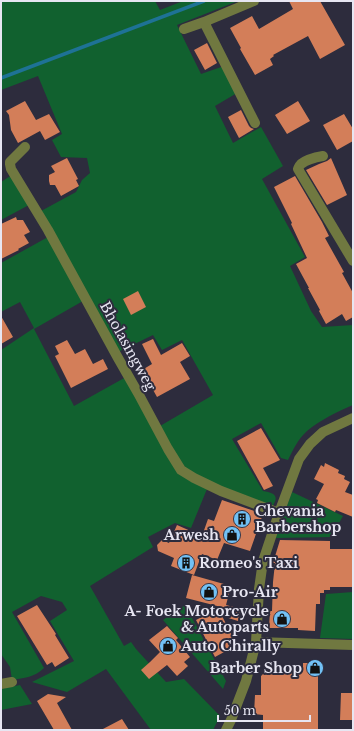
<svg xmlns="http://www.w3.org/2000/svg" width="354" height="731" font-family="'Libre Baskerville',serif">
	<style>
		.green { fill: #11612f }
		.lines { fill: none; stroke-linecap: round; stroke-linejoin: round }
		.stream { stroke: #1e7295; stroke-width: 3.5 }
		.building { fill: #d37e59 }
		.minor { stroke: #707840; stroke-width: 10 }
		.labels { text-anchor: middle; stroke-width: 4; stroke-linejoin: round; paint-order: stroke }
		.street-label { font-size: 14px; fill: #e7e6f2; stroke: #2d2c3d }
		.poi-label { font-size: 14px; font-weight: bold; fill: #e7e6f2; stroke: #2d2c3d; text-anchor: start }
	</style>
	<rect width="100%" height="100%" fill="#2d2c3d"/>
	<!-- green -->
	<path class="green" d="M1,1H155L160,10L183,1H238L177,25L201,74L224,66L237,93L215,106L233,143L261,127L283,166L262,179L305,257L290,266L311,311L322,327L353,325V405C338,411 319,421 307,431C298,439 293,450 288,460L281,458L261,423L232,439L263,491C274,493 280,495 272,507L204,480L187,469L180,462L160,426L213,395L182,340L162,350L153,335L118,352L41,211L76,192L82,180L90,173L87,158L61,157L52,140L62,134L38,76L1,90Z
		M12,175L29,205L1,220V182Z
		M48,237L83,301L34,329L74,406L126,377L170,460L207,489L191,528L175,523L148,537L153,547L90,586L124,646L131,642L136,649L166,682L184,679L220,716L213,730H151L106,669L67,692L32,682L74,661L50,621L67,610L62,602L41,596L12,612L44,668C35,677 24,678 12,680L10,667L1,654V350L34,328L20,302L1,312V263Z
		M292,492L343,516L331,537L275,538Z
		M353,592V639L320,638L326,594Z
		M185,605L226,681L223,689L163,620Z
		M20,685L32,704L1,710V689Z"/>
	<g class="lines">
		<!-- stream -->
		<path class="stream" d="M1,78L204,1"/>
	</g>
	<!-- building -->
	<path class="building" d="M289,1H320L345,45L320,59L308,36L273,55L274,56L270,59L273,65L255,75L240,49L241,48L230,28L252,16L259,29L293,9Z
		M207,43L217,63L205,70L194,50Z
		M25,101L36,120L49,114L60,132L45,140L40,131L18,143L11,130L9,115L6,111Z
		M298,101L310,121L287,134L275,115Z
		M241,110L249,126L251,128L254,129L239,138L228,117Z
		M344,114L353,129V141L337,150L323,125Z
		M67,158L78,179L76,180L79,186L61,196L55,185H50L49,181V175L55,172L51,166Z
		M331,158L347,195L327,205L306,170L319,164L327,161Z
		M295,176L322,222L329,236L325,238L344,272L342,273L353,293V317L346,321L342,314L326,324L319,311L320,310L308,288H309L296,264L307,258L291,224L292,223L274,187Z
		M16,217L17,220H23L30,232L24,235L29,243L18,249L19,250L1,259V224Z
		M138,291L146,307L131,315L123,299Z
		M1,316L13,337L1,344Z
		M153,339L161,355L182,343L190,356L180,362L190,379L157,397L142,370L152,364L142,344Z
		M67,340L75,354L85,349L93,364L103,359L108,369L71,388L55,356L59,354L55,346Z
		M261,428L280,460L263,468L273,486L264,490L237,441Z
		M325,463L339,470L338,473L345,476L344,479L350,482L345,492L353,495V517L336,510L335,512L317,503L318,500L316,499L324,484L314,479L321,465L324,467Z
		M222,500L263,514L250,551L224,543L217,560L202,554L194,575L171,566L174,558L158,551L157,545L162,540L169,543L177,525L202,536L208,519L214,521Z
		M280,540L330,541V549H353V587H330V590H324V593H320V604H316L315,631L298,630V628H269L270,611H272L273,582L275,563H273Z
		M192,575L231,586L226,605L241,609L238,621L222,616L237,645L215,657L196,620L221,607L186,598Z
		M37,605L56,634L55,635L69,658L55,667L52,662L47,665L17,616Z
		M167,626L178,638L176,640L190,657L184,662L188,666L177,676L167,665L149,679L141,670L150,662L160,652L149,640Z
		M303,663H318V730H263V715L254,714L255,695H261V676L267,670H291V667H303Z
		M341,693H353V720H340Z
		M48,694L66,697L57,703L72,730H54L37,701Z
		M122,719L129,730H101Z"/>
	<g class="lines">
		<!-- minor -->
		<path class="minor" d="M204,22L255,123
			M184,29L204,22L254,1
			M25,147L10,162V164L11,169L48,230L118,358L138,393L168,449L181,470L194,478L221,491L279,513
			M323,156C317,157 306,160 301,164C299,166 299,167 298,169L353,261
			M256,642L353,645
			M1,684L12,682
			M226,730L231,720L246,681L256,642L259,589L263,561L279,513L299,459L310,444L323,432L353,418"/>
	</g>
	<!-- icons -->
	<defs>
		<g id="building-disc" transform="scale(0.9)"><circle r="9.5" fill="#72c1f5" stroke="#2d2c3d"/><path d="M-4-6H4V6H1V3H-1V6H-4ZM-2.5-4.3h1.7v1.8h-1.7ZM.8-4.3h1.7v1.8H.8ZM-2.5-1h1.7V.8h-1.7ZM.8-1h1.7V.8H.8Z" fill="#111"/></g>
		<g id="shop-disc" transform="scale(0.9)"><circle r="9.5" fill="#72c1f5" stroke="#2d2c3d"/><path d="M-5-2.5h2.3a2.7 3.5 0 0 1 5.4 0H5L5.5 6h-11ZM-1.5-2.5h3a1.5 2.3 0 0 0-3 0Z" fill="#111"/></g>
	</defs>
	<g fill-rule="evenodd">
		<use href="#building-disc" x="242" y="519"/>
		<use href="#shop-disc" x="232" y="535"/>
		<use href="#building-disc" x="186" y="563"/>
		<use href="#shop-disc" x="209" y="592"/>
		<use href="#shop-disc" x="282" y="619"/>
		<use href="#shop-disc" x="168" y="646"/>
		<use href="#shop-disc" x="315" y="668"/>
	</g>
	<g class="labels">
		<!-- street labels -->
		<g class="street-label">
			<text transform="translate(128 346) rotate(61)" y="5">Bholasingweg</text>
		</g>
		<!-- poi labels -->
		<g class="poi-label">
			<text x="255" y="516">Chevania<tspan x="255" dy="16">Barbershop</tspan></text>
			<text x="219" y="540" text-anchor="end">Arwesh</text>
			<text x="199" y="568">Romeo's Taxi</text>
			<text x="222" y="597">Pro-Air</text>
			<text x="269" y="616" text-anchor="end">A- Foek Motorcycle<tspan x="269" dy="16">&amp; Autoparts</tspan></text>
			<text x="181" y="651">Auto Chirally</text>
			<text x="302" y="673" text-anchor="end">Barber Shop</text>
		</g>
	</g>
	<!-- border -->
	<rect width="354" height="731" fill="none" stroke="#e7e6f2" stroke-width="4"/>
	<!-- scale -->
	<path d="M218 715v6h92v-6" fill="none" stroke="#e7e6f2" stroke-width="2"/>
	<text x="224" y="715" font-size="12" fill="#e7e6f2" stroke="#2d2c3d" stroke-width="3" paint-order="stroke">50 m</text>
</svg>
